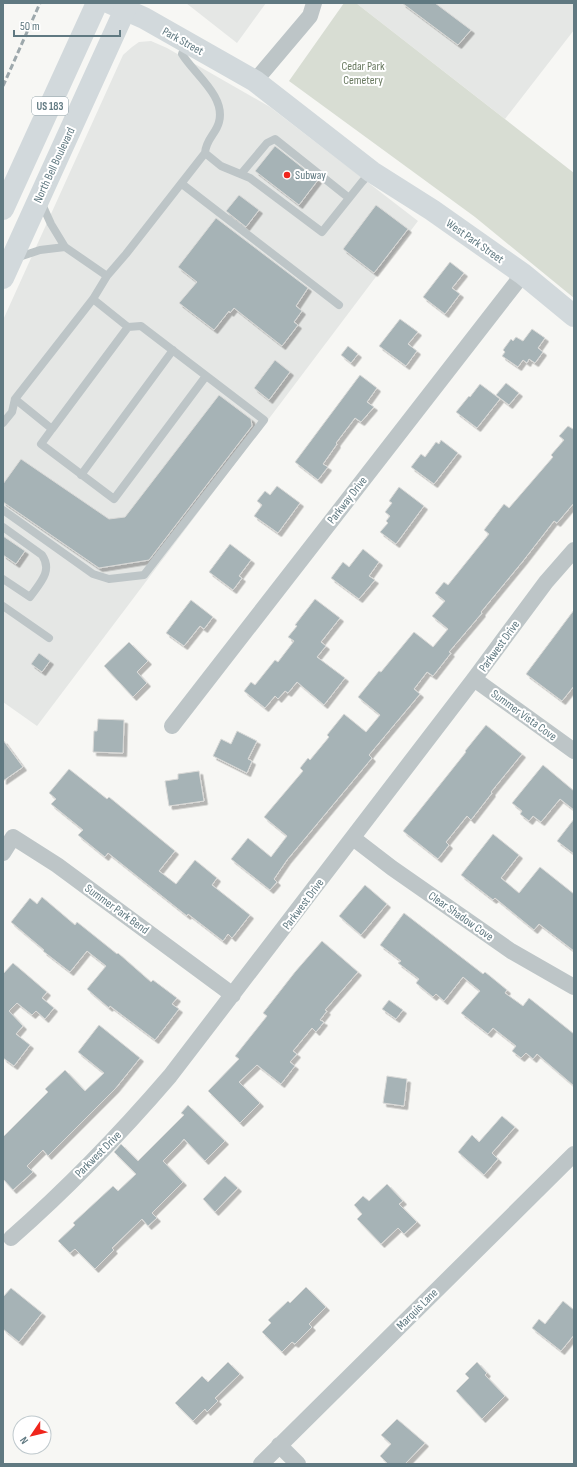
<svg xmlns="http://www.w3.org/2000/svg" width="577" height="1467" font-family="'Sofia Sans Condensed',sans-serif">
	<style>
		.built { fill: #e5e7e5 }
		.green { fill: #d8ddd3 }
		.building { fill: #a6b3b6; stroke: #d9d9d7; filter: url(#shadow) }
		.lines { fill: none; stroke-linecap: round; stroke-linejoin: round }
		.lane { stroke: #bdc5c7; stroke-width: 8 }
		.street { stroke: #bdc5c7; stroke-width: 16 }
		.secondary { stroke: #d2d9dc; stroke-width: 22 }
		.primary { stroke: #d2d9dc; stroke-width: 22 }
		.rail { stroke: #9da8ac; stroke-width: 3; stroke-dasharray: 6 3; stroke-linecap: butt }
		.poi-dot { fill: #ef251c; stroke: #fff; stroke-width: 1.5 }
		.labels { text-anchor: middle; stroke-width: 4; stroke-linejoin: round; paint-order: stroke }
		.shield { fill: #fff; stroke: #90a1a7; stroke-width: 1 }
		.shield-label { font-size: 11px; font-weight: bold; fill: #607981 }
		.street-label { font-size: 12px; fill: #607981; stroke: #fff }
		.park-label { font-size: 12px; fill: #697960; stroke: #fff }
		.poi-label { font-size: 12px; fill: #607981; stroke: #fff; text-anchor: start }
	</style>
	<defs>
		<filter id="shadow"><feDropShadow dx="3.5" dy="3.5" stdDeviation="0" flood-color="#0004"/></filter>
	</defs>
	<rect width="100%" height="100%" fill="#f7f7f4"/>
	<!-- built -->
	<path class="built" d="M186,3H266L237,43Z
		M356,3H574V30L505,119Z
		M151,41L167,48L270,107L418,221L37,726L3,702V320L123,55L132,47L139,42Z"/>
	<!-- green -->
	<path class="green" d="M344,3H356L574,173V298L475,217L289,81Z"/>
	<!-- building -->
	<path class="building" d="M402,3H435L471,30L458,45Z
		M275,146L318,180L299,205L255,171Z
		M239,195L259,210L246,227L226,211Z
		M376,205L408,229L374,273L343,249Z
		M216,218L308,288L296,306L302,311L294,322L298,325L282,346L234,308L230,313L229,311L214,330L179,303L197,282L178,267Z
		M450,262L464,273L452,288L460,294L445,314L423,297Z
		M400,319L418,332L408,344L417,351L406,366L379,346Z
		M532,329L545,338L538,348L543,352L535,363L529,359L527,363L523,360L518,367L502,356L505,352L503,350L511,339L513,341L516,337L523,341Z
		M348,346L358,354L351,363L341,355Z
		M275,360L290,372L269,400L254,388Z
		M360,375L377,388L367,402L374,407L361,422L355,418L336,443L337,444L323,464L328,467L318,480L295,462Z
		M506,383L519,393L509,405L496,395Z
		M480,384L500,399L477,428L456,412L469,396L470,397Z
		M219,395L251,419L252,426L149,560L99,568L3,502V484L21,459L109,519L125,517Z
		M568,426L573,429L574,428V503L557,523L554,521L523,561L481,612L482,613L449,652L451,653L433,676L427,672L414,689L420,694L369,755L372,758L287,860L274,879L277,882L270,890L231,859L248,838L271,857L287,836L264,817L303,771L300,768L308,758L310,760L329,737L327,735L344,714L366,732L380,715L358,697L379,671L381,672L414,632L433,647L448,629L432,616L445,601L435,593L444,582L448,585L489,534L484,530L504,504L509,508L553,457L551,455L564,440L559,436Z
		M441,440L458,453L434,484L411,467L421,454L425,457L436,442L439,444Z
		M277,486L300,503L278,533L254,516L262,505L257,501L265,491L270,495Z
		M399,487L424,506L396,544L380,532L388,523L386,521L390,516L385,512L392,503L389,501Z
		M3,536L25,551L16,564L3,555Z
		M230,544L251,560L239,576L242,578L233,590L209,572Z
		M363,549L379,562L369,576L375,580L359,599L331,578L343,562L349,567Z
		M315,599L340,618L321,642L326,646L317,657L345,678L324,705L297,682L288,693L285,691L278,699L275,696L265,708L244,691L251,682L255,685L275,660L278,662L294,641L288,637L297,626L295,625Z
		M191,600L213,617L204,629L200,626L184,646L166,633Z
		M574,610V686L562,701L526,674Z
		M129,642L148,661L137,672L147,683L133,697L104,666Z
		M39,653L50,661L42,672L31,664Z
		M98,719L124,720L123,753L93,752L94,731H97Z
		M486,725L522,754L491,792L492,793L471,820L467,816L446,842L449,845L438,859L403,831L466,752L465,751Z
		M237,731L257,741L248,759L252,761L247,773L213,756L221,739L231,744Z
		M3,740L23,767L3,781Z
		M543,765L574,791V810L560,799L541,822L533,816L529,821L520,814L522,811L512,803Z
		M69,769L107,799L109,797L175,851L159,871L176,884L195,860L217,878L212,885L250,915L232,938L228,934L223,941L188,914L187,916L108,853L105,857L78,835L83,830L51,804L56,799L49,793Z
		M199,771L204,801L169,806L165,781L178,779V774Z
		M574,819V854L557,841Z
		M493,834L519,855L501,878L519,893L540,867L574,894V951L539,924L534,930L495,898L493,900L461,875Z
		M365,885L387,904L361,935L339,916Z
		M42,897L75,925L77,922L117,954L118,953L151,982L153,980L177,998L172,1004L179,1009L155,1040L110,1006L109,1008L87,989L106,966L87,951L70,972L43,951L44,950L11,922L30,898L37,904Z
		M404,913L483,974L485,972L507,990L505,993L523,1006L529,998L574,1034V1086L537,1054L533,1059L526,1053L521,1058L512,1051L516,1046L493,1028L488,1034L461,1013L480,991L463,977L444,1001L436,994L433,997L416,983L419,979L398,963L401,961L380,945Z
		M322,941L358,972L325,1010L327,1011L320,1020L324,1022L316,1032L312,1028L293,1051L297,1054L290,1062L295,1066L281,1084L257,1065L239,1082L260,1103L240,1123L208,1091L239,1059L235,1056L267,1016L263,1013L295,972Z
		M13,963L47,992L42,998L54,1008L45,1019L36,1011L32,1015L17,1003L9,1011L23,1026L16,1034L30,1045L14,1066L3,1058V974Z
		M389,1000L403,1010L396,1019L382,1009Z
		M99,1025L140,1058L115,1089L48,1156L43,1150L27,1166L33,1172L13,1190L3,1179V1137L48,1092L45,1089L65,1070L85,1091L104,1073L78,1052Z
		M387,1076L407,1079L404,1106L383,1103Z
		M188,1105L225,1141L205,1161L184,1139L180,1144L163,1161L183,1182L152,1213L157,1218L148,1226L142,1219L112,1248L114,1250L95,1269L75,1249L70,1253L58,1241L75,1225L73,1223L113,1186L118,1191L136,1174L114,1152L121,1144L138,1161L184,1115L181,1113Z
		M502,1116L515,1127L492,1153L498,1159L484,1175L458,1152L472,1135L479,1142Z
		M225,1176L238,1188L215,1212L203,1199Z
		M387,1184L403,1201L399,1204L417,1222L404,1234L398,1228L381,1244L357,1219L362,1214L354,1205L363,1196L369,1201Z
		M306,1287L326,1307L309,1324L312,1327L295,1344L292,1342L282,1352L262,1332L271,1323L268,1320L288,1301L290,1303Z
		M11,1288L42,1313L19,1342L3,1329V1297Z
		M563,1301L574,1310V1335L561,1351L532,1328L539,1319L545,1324Z
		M228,1362L240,1374L215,1398L218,1401L207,1412L205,1409L193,1421L175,1403L202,1376L208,1382Z
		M477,1362L487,1373L485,1375L505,1396L482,1419L456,1391L469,1378L465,1374Z
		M397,1419L425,1443L405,1464H388L380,1456L391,1444L381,1435Z"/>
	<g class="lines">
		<!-- lane -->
		<path class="lane" d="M205,153L221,166L250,178L322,232L362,182L371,172
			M241,174L267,143L275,139L349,198
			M182,184L339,305
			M65,247L107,276
			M16,258L40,250L65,247L51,224L41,202
			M93,299L128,327
			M3,423L12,412L15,399L93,299L107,276L126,254L205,153C206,139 216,134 219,122C226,96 194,74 182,54L186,44
			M52,429L41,444L114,499L206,376
			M81,475L173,350
			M3,510L93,574L109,579L144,575L264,420L141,326L128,327L52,429L15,399
			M3,527L42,555C53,571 40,583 30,597L3,579
			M3,606L49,638"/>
		<!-- street -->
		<path class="street" d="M255,81L310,16L314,3
			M474,679L574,751
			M172,726L523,274
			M353,838L392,868L511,951L574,987
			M3,853L13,837L57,865L233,995
			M11,1238C68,1188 121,1133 170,1076L474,679L546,582L574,550
			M279,1445L298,1464
			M261,1464L574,1154"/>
		<!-- secondary -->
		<path class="secondary" d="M110,3L144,18L255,81L372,172L432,210L523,274L574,316"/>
		<!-- primary -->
		<path class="primary" d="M3,209L97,3
			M3,278L128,3"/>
		<!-- rail -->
		<path class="rail" d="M3,86L40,3"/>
	</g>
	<!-- markers -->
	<circle class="poi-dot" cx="287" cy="175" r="4"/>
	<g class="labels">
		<!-- shield labels -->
		<rect class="shield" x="32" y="97" width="36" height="18" rx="3"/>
		<g class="shield-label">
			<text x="50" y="110">US 183</text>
		</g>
		<!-- street labels -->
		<g class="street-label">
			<text transform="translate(183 41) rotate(29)" y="4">Park Street</text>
			<text transform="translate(54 165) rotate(-65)" y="4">North Bell Boulevard</text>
			<text transform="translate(475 241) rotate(35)" y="4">West Park Street</text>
			<text transform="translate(347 500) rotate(-52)" y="4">Parkway Drive</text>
			<text transform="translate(499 646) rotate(-54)" y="4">Parkwest Drive</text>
			<text transform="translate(524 715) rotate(36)" y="4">Summer Vista Cove</text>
			<text transform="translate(303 904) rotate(-53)" y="4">Parkwest Drive</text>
			<text transform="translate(117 909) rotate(36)" y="4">Summer Park Bend</text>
			<text transform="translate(461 916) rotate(35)" y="4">Clear Shadow Cove</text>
			<text transform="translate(98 1154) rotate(-45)" y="4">Parkwest Drive</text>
			<text transform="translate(417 1309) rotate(-45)" y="4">Marquis Lane</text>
		</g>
		<!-- park labels -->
		<g class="park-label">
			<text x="363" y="70">Cedar Park<tspan x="363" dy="14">Cemetery</tspan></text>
		</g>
		<!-- poi labels -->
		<g class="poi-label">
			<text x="295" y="179">Subway</text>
		</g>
	</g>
	<!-- border -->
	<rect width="577" height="1467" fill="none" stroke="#607981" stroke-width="8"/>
	<!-- north arrow -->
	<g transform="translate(32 1435) rotate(235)"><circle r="19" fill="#ffffff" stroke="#bfc9cd"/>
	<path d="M0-3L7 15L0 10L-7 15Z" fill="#ef251c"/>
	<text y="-6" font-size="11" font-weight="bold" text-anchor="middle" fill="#607981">N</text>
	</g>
	<!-- scale -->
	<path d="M14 30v6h106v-6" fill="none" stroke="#607981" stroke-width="2"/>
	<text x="20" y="30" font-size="12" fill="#607981" stroke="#ffffff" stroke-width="3" paint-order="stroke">50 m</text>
</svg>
